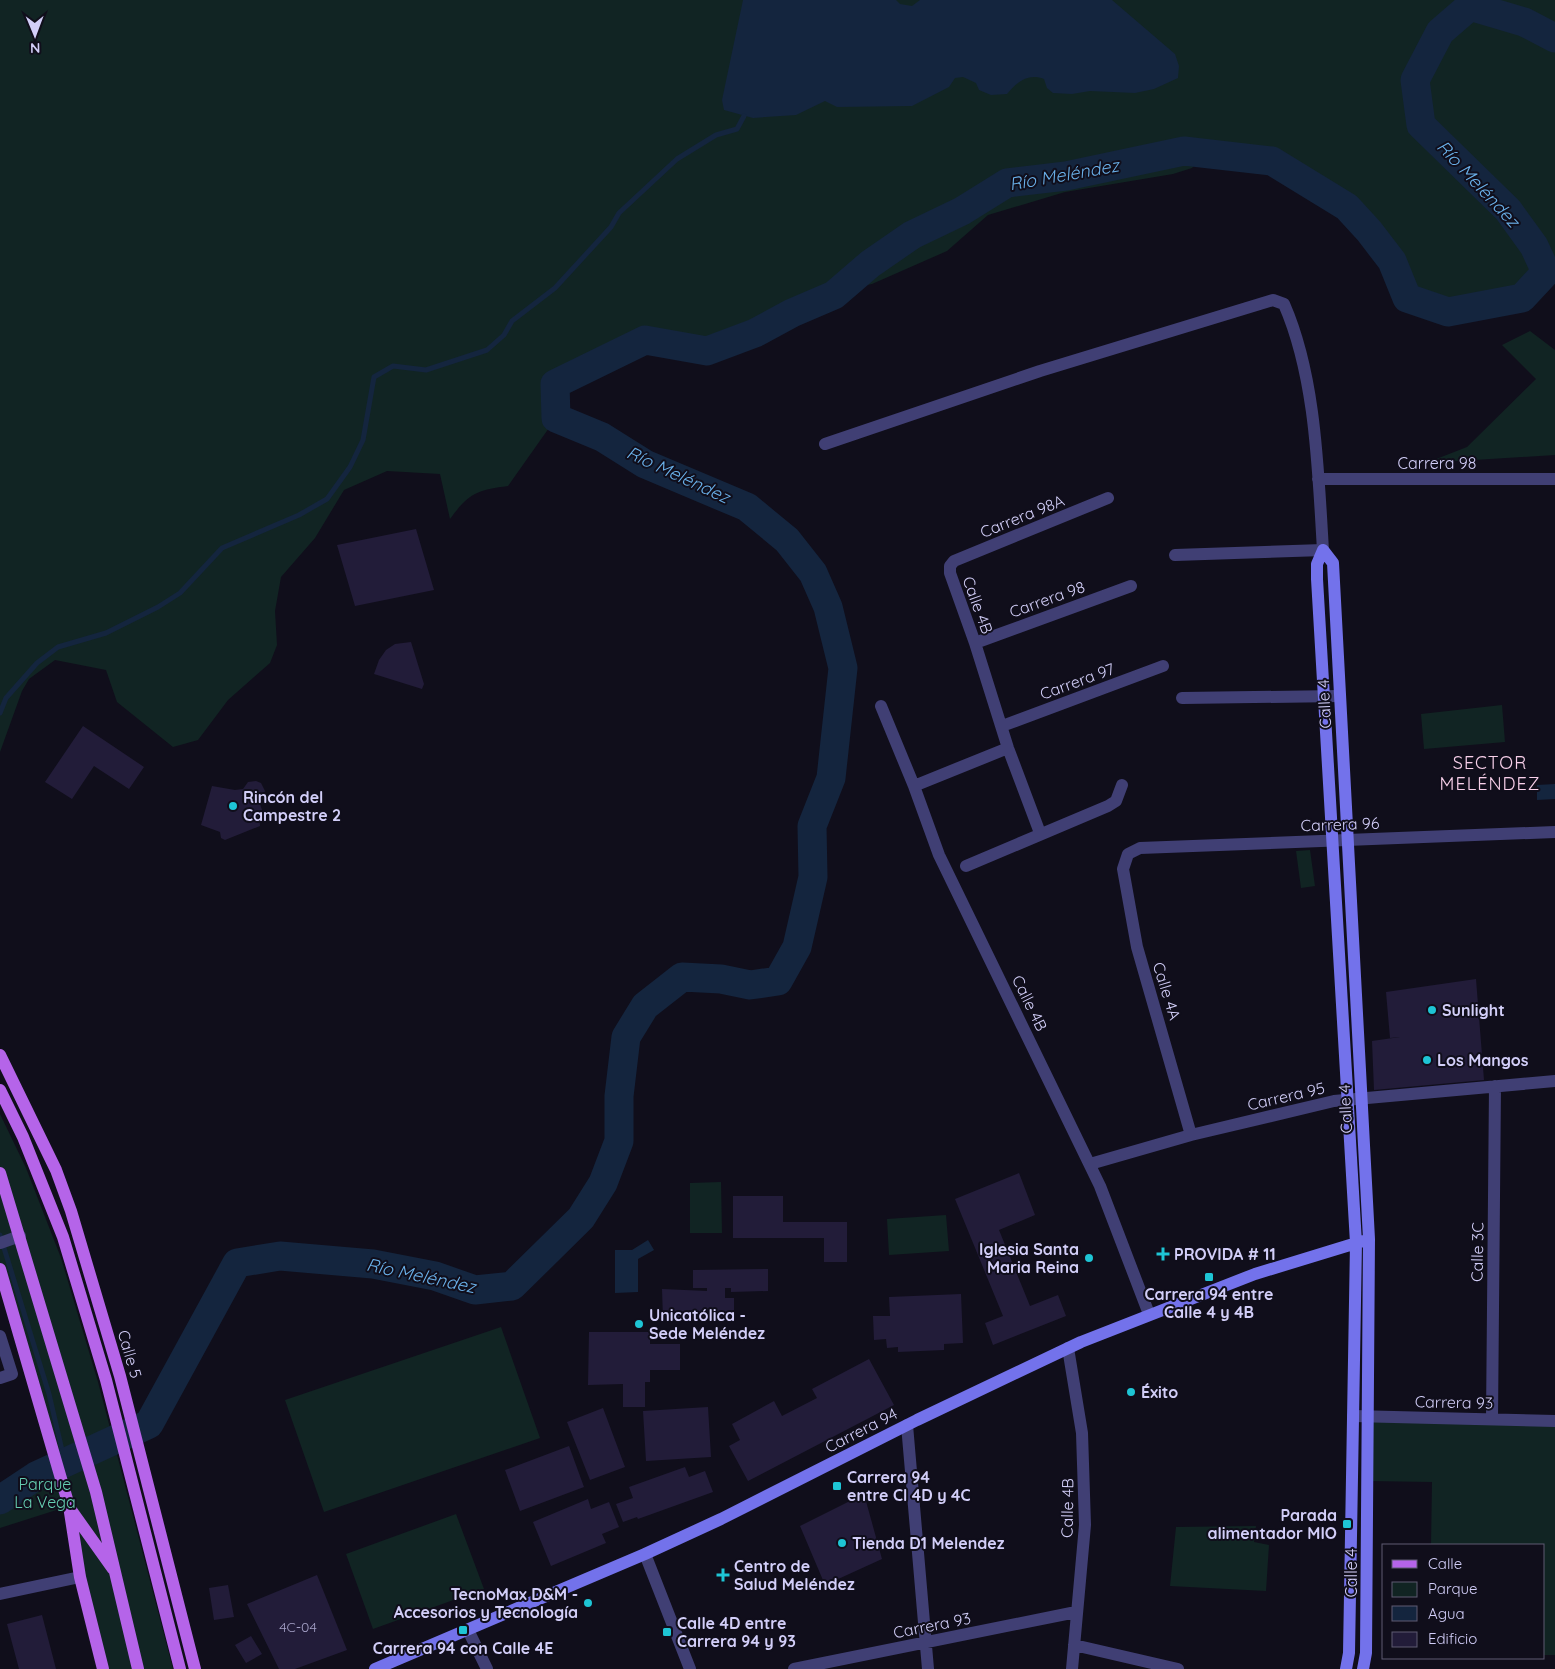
<svg xmlns="http://www.w3.org/2000/svg" width="1555" height="1669" font-family="Quicksand,sans-serif">
	<style>
		.green { fill: #112423 }
		.water { fill: #14253e }
		.lines { fill: none; stroke-linecap: round; stroke-linejoin: round }
		.stream { stroke: #14253e; stroke-width: 5 }
		.river { stroke: #14253e; stroke-width: 29 }
		.building { fill: #221c39 }
		.street { stroke: #403f74; stroke-width: 12 }
		.secondary { stroke: #7372eb; stroke-width: 12 }
		.primary { stroke: #b564e9; stroke-width: 12 }
		.poi-dot { fill: #1ec5d5; stroke: #100e1b; stroke-width: 2 }
		.labels { text-anchor: middle; stroke-width: 4; stroke-linejoin: round; paint-order: stroke }
		.number-label { font-size: 14px; fill: #a6a2c8 }
		.street-label { font-size: 16px; fill: #d2cef8; stroke: #100e1b }
		.poi-label { font-size: 16px; font-weight: bold; fill: #d2cef8; stroke: #100e1b; text-anchor: start }
		.park-label { font-size: 16px; fill: #65cdb1; stroke: #100e1b }
		.water-label { font-size: 18px; font-style: italic; fill: #6ab1ea; stroke: #100e1b }
		.neighbourhood-label { font-size: 18px; letter-spacing: 1px; fill: #f8d0ea; stroke: #100e1b }
	</style>
	<rect width="100%" height="100%" fill="#100e1b"/>
	<!-- green -->
	<path class="green" d="M0,0H1555V278L1546,272L1522,298L1448,312L1407,298L1392,261L1369,231L1347,207L1272,161L1205,153L1192,168L1173,174L1065,192L988,215L947,251L872,284L840,290L834,295L792,313L755,333L707,351L645,340L556,384V418L508,486C477,490 469,493 450,519L440,474L387,471L344,490L315,538L281,577L275,611L277,645L270,663L228,700L198,740L173,747L117,702L106,670L55,660L29,679L22,691L0,752Z
		M1530,331L1555,350V455L1426,463L1467,447L1536,379L1502,345Z
		M1502,705L1505,742L1424,749L1421,714Z
		M1310,850L1315,886L1301,888L1296,851Z
		M0,1114L26,1168L61,1258L98,1382L173,1669H103L69,1506L0,1528V1500L36,1476L57,1466L0,1269Z
		M721,1182L722,1233H690V1183Z
		M946,1215L949,1251L889,1255L887,1219Z
		M501,1327L540,1438L324,1512L285,1400Z
		M1368,1416L1555,1421V1655H1544V1545H1431L1432,1482L1368,1481Z
		M456,1514L484,1589L373,1629L346,1554Z
		M1256,1526L1254,1542L1269,1545L1266,1591L1170,1586L1176,1527Z"/>
	<!-- water -->
	<path class="water" d="M743,0H896L900,4L912,6L920,0H1112L1175,54L1179,66L1178,78L1154,89L1135,93L1090,91L1072,94L1053,93L1047,88L1044,79C1028,73 1017,82 1007,94L991,95L979,90L976,83L963,77L955,78L949,87L912,106L837,107L825,101L796,115L753,118L724,110L722,100Z
		M1555,784V799L1537,800V785Z
		M648,1240L654,1250L638,1259V1292L615,1293V1250H632Z"/>
	<g class="lines">
		<!-- stream -->
		<path class="stream" d="M0,713L6,698L37,663L58,647L106,633L158,607L180,593L222,548L299,515L327,499L350,467L363,440L374,377L393,366L426,370L487,350L504,335L512,321L555,288L611,227L619,213L677,159L716,135L737,129L744,116
			M0,1235L49,1394L65,1463"/>
		<!-- river -->
		<path class="river" d="M0,1500L36,1476L149,1424L237,1263L280,1256L373,1264L435,1276L475,1290L512,1286L581,1218L603,1183L619,1141V1096L626,1037L645,1006L682,977L721,979L750,985L778,981L797,947L813,877L812,826L831,778L843,668L828,607L813,573L787,540L747,507L645,464L602,437L556,418L555,384L645,340L707,351L755,333L792,313L834,295L870,264L912,235L962,211L1007,183L1066,176L1184,151L1272,161L1347,207L1369,231L1392,261L1407,298L1448,312L1522,298L1546,272L1534,246L1508,210L1421,125L1415,80L1440,32L1470,6L1524,22L1555,38"/>
	</g>
	<!-- building -->
	<path class="building" d="M416,529L434,590L355,606L337,545Z
		M411,642L424,684L422,689L374,674L379,660L386,650L395,644Z
		M83,726L144,767L129,789L94,766L72,799L45,782Z
		M256,781L261,783L265,791L259,801L262,810L259,811L260,826L225,840L221,838L220,832L201,825L212,786L235,790L243,789L248,782Z
		M1476,979L1484,1080L1374,1090L1372,1041L1400,1037L1390,1038L1386,992Z
		M1019,1173L1035,1215L999,1230L1030,1306L1058,1295L1066,1316L993,1345L985,1323L1003,1316L955,1199Z
		M733,1196H783V1222H847V1262H824V1238H733Z
		M768,1269V1291L731,1292V1288H725V1298H734V1318L663,1319L662,1289L707,1291V1288H693V1270Z
		M961,1294L963,1343L944,1344V1350L898,1352V1347L887,1348L886,1339L874,1340L873,1316H890L889,1297Z
		M589,1332H650V1344H680V1370H650V1382H645V1407H623V1384L588,1385Z
		M869,1359L894,1405L748,1481L729,1446L740,1440L732,1424L774,1401L782,1416L817,1398L812,1389Z
		M708,1407L711,1457L646,1461L643,1411Z
		M603,1408L625,1467L590,1480L567,1422Z
		M569,1446L584,1487L520,1511L505,1470Z
		M685,1467L689,1477L705,1471L713,1492L638,1519L637,1517L623,1522L616,1504L633,1498L629,1487Z
		M864,1494L882,1559L825,1585L800,1526Z
		M588,1499L591,1509L609,1502L619,1527L602,1534L606,1543L551,1566L533,1522Z
		M317,1575L347,1650L295,1669H279L247,1604Z
		M228,1585L234,1617L214,1620L209,1588Z
		M42,1615L56,1669H19L7,1624Z
		M251,1636L262,1654L246,1663L235,1645Z"/>
	<g class="lines">
		<!-- street -->
		<path class="street" d="M825,444L1040,371L1273,300L1284,304C1316,377 1318,471 1323,550L1175,555
			M1318,479H1555
			M975,643L1131,586
			M1182,698L1340,696
			M881,706L914,786L939,855L1100,1186L1149,1314
			M1002,726L1163,666
			M914,786L1008,748
			M1040,833L1008,748L975,643L950,573V566L954,561L1108,498
			M966,866L1108,806L1116,801L1122,785
			M1191,1135L1137,947L1123,869L1128,854L1140,848L1555,832
			M1090,1164L1191,1135L1334,1101L1555,1081
			M0,1243L20,1236
			M0,1336L12,1374L0,1378
			M1068,1348L1082,1433L1085,1525L1072,1669
			M1353,1416L1555,1421
			M1492,1419L1495,1086
			M907,1425L928,1669
			M645,1554L690,1669
			M0,1594L80,1577
			M468,1630L487,1669
			M1074,1645L1178,1669
			M794,1669L1076,1612"/>
		<!-- secondary -->
		<path class="secondary" d="M1323,550L1333,563L1369,1239L1366,1653L1363,1669
			M1323,550L1317,564V579L1356,1243L1349,1653L1346,1669
			M375,1669L645,1554L721,1519L917,1420L1081,1342L1255,1274L1363,1241"/>
		<!-- primary -->
		<path class="primary" d="M0,1055L56,1170L71,1211L120,1376L195,1669
			M0,1090L23,1137L63,1237L106,1380L180,1669
			M0,1173L96,1492L138,1669
			M0,1269L69,1506L80,1577L103,1669
			M71,1510L113,1569"/>
	</g>
	<!-- markers -->
	<g class="poi-dot">
		<circle cx="233" cy="806" r="5"/>
		<circle cx="1432" cy="1010" r="5"/>
		<circle cx="1427" cy="1060" r="5"/>
		<path d="M1160.5 1246.5h5v5h5v5h-5v5h-5v-5h-5v-5h5z"/>
		<circle cx="1089" cy="1258" r="5"/>
		<rect x="1204" y="1272" width="10" height="10" rx="2.5"/>
		<circle cx="639" cy="1324" r="5"/>
		<circle cx="1131" cy="1392" r="5"/>
		<rect x="832" y="1481" width="10" height="10" rx="2.5"/>
		<rect x="1342" y="1519" width="10" height="10" rx="2.5"/>
		<circle cx="842" cy="1543" r="5"/>
		<path d="M720.5 1567.5h5v5h5v5h-5v5h-5v-5h-5v-5h5z"/>
		<circle cx="588" cy="1603" r="5"/>
		<rect x="458" y="1625" width="10" height="10" rx="2.5"/>
		<rect x="662" y="1627" width="10" height="10" rx="2.5"/>
	</g>
	<g class="labels">
		<!-- number labels -->
		<g class="number-label">
			<text x="298" y="1632">4C-04</text>
		</g>
		<!-- street labels -->
		<g class="street-label">
			<text x="1437" y="469">Carrera 98</text>
			<text transform="translate(1022 516) rotate(-22)" y="6">Carrera 98A</text>
			<text transform="translate(1047 599) rotate(-20)" y="6">Carrera 98</text>
			<text transform="translate(978 605) rotate(70)" y="6">Calle 4B</text>
			<text transform="translate(1077 681) rotate(-20)" y="6">Carrera 97</text>
			<text transform="translate(1324 704) rotate(-93)" y="6">Calle 4</text>
			<text transform="translate(1340 824) rotate(-2)" y="6">Carrera 96</text>
			<text transform="translate(1167 991) rotate(73)" y="6">Calle 4A</text>
			<text transform="translate(1030 1003) rotate(64)" y="6">Calle 4B</text>
			<text transform="translate(1286 1096) rotate(-13)" y="6">Carrera 95</text>
			<text transform="translate(1345 1109) rotate(-93)" y="6">Calle 4</text>
			<text transform="translate(1477 1252) rotate(-89)" y="6">Calle 3C</text>
			<text transform="translate(130 1354) rotate(74)" y="6">Calle 5</text>
			<text transform="translate(1454 1402) rotate(1)" y="6">Carrera 93</text>
			<text transform="translate(861 1430) rotate(-27)" y="6">Carrera 94</text>
			<text transform="translate(1067 1508) rotate(-89)" y="6">Calle 4B</text>
			<text transform="translate(1351 1573) rotate(-90)" y="6">Calle 4</text>
			<text transform="translate(932 1625) rotate(-11)" y="6">Carrera 93</text>
		</g>
		<!-- poi labels -->
		<g class="poi-label">
			<text x="243" y="803">Rincón del<tspan x="243" dy="18">Campestre 2</tspan></text>
			<text x="1442" y="1016">Sunlight</text>
			<text x="1437" y="1066">Los Mangos</text>
			<text x="1079" y="1255" text-anchor="end">Iglesia Santa<tspan x="1079" dy="18">Maria Reina</tspan></text>
			<text x="1174" y="1260">PROVIDA # 11</text>
			<text x="1209" y="1300" text-anchor="middle">Carrera 94 entre<tspan x="1209" dy="18">Calle 4 y 4B</tspan></text>
			<text x="649" y="1321">Unicatólica -<tspan x="649" dy="18">Sede Meléndez</tspan></text>
			<text x="1141" y="1398">Éxito</text>
			<text x="847" y="1483">Carrera 94<tspan x="847" dy="18">entre Cl 4D y 4C</tspan></text>
			<text x="1337" y="1521" text-anchor="end">Parada<tspan x="1337" dy="18">alimentador MIO</tspan></text>
			<text x="852" y="1549">Tienda D1 Melendez</text>
			<text x="734" y="1572">Centro de<tspan x="734" dy="18">Salud Meléndez</tspan></text>
			<text x="578" y="1600" text-anchor="end">TecnoMax D&amp;M -<tspan x="578" dy="18">Accesorios y Tecnología</tspan></text>
			<text x="677" y="1629">Calle 4D entre<tspan x="677" dy="18">Carrera 94 y 93</tspan></text>
			<text x="463" y="1654" text-anchor="middle">Carrera 94 con Calle 4E</text>
		</g>
		<!-- park labels -->
		<g class="park-label">
			<text x="45" y="1490">Parque<tspan x="45" dy="18">La Vega</tspan></text>
		</g>
		<!-- water labels -->
		<g class="water-label">
			<text transform="translate(1064 175) rotate(-10)" y="6">Río Meléndez</text>
			<text transform="translate(1478 184) rotate(47)" y="6">Río Meléndez</text>
			<text transform="translate(678 475) rotate(25)" y="6">Río Meléndez</text>
			<text transform="translate(421 1276) rotate(12)" y="6">Río Meléndez</text>
		</g>
		<!-- neighbourhood labels -->
		<g class="neighbourhood-label">
			<text x="1490" y="769">SECTOR<tspan x="1490" dy="21">MELÉNDEZ</tspan></text>
		</g>
	</g>
	<!-- legend -->
	<rect x="1382" y="1544" width="162" height="115" fill="#100e1b" stroke="#5e5b73"/>
	<rect x="1392" y="1560" width="25" height="8" fill="#b564e9" stroke="#5e5b73"/>
	<text x="1428" y="1569" font-size="15" fill="#d2cef8">Calle</text>
	<rect x="1392" y="1582" width="25" height="15" fill="#112423" stroke="#5e5b73"/>
	<text x="1428" y="1594" font-size="15" fill="#d2cef8">Parque</text>
	<rect x="1392" y="1606" width="25" height="15" fill="#14253e" stroke="#5e5b73"/>
	<text x="1428" y="1619" font-size="15" fill="#d2cef8">Agua</text>
	<rect x="1392" y="1632" width="25" height="15" fill="#221c39" stroke="#5e5b73"/>
	<text x="1428" y="1644" font-size="15" fill="#d2cef8">Edificio</text>
	<!-- north arrow -->
	<g transform="translate(35 35) rotate(179)" stroke="#100e1b" stroke-width="4" paint-order="stroke">
	<path d="M0-4L9 19L0 12L-9 19Z" fill="#d2cef8"/>
	<text y="-8" font-size="14" font-weight="bold" text-anchor="middle" fill="#d2cef8">N</text>
	</g>
</svg>
